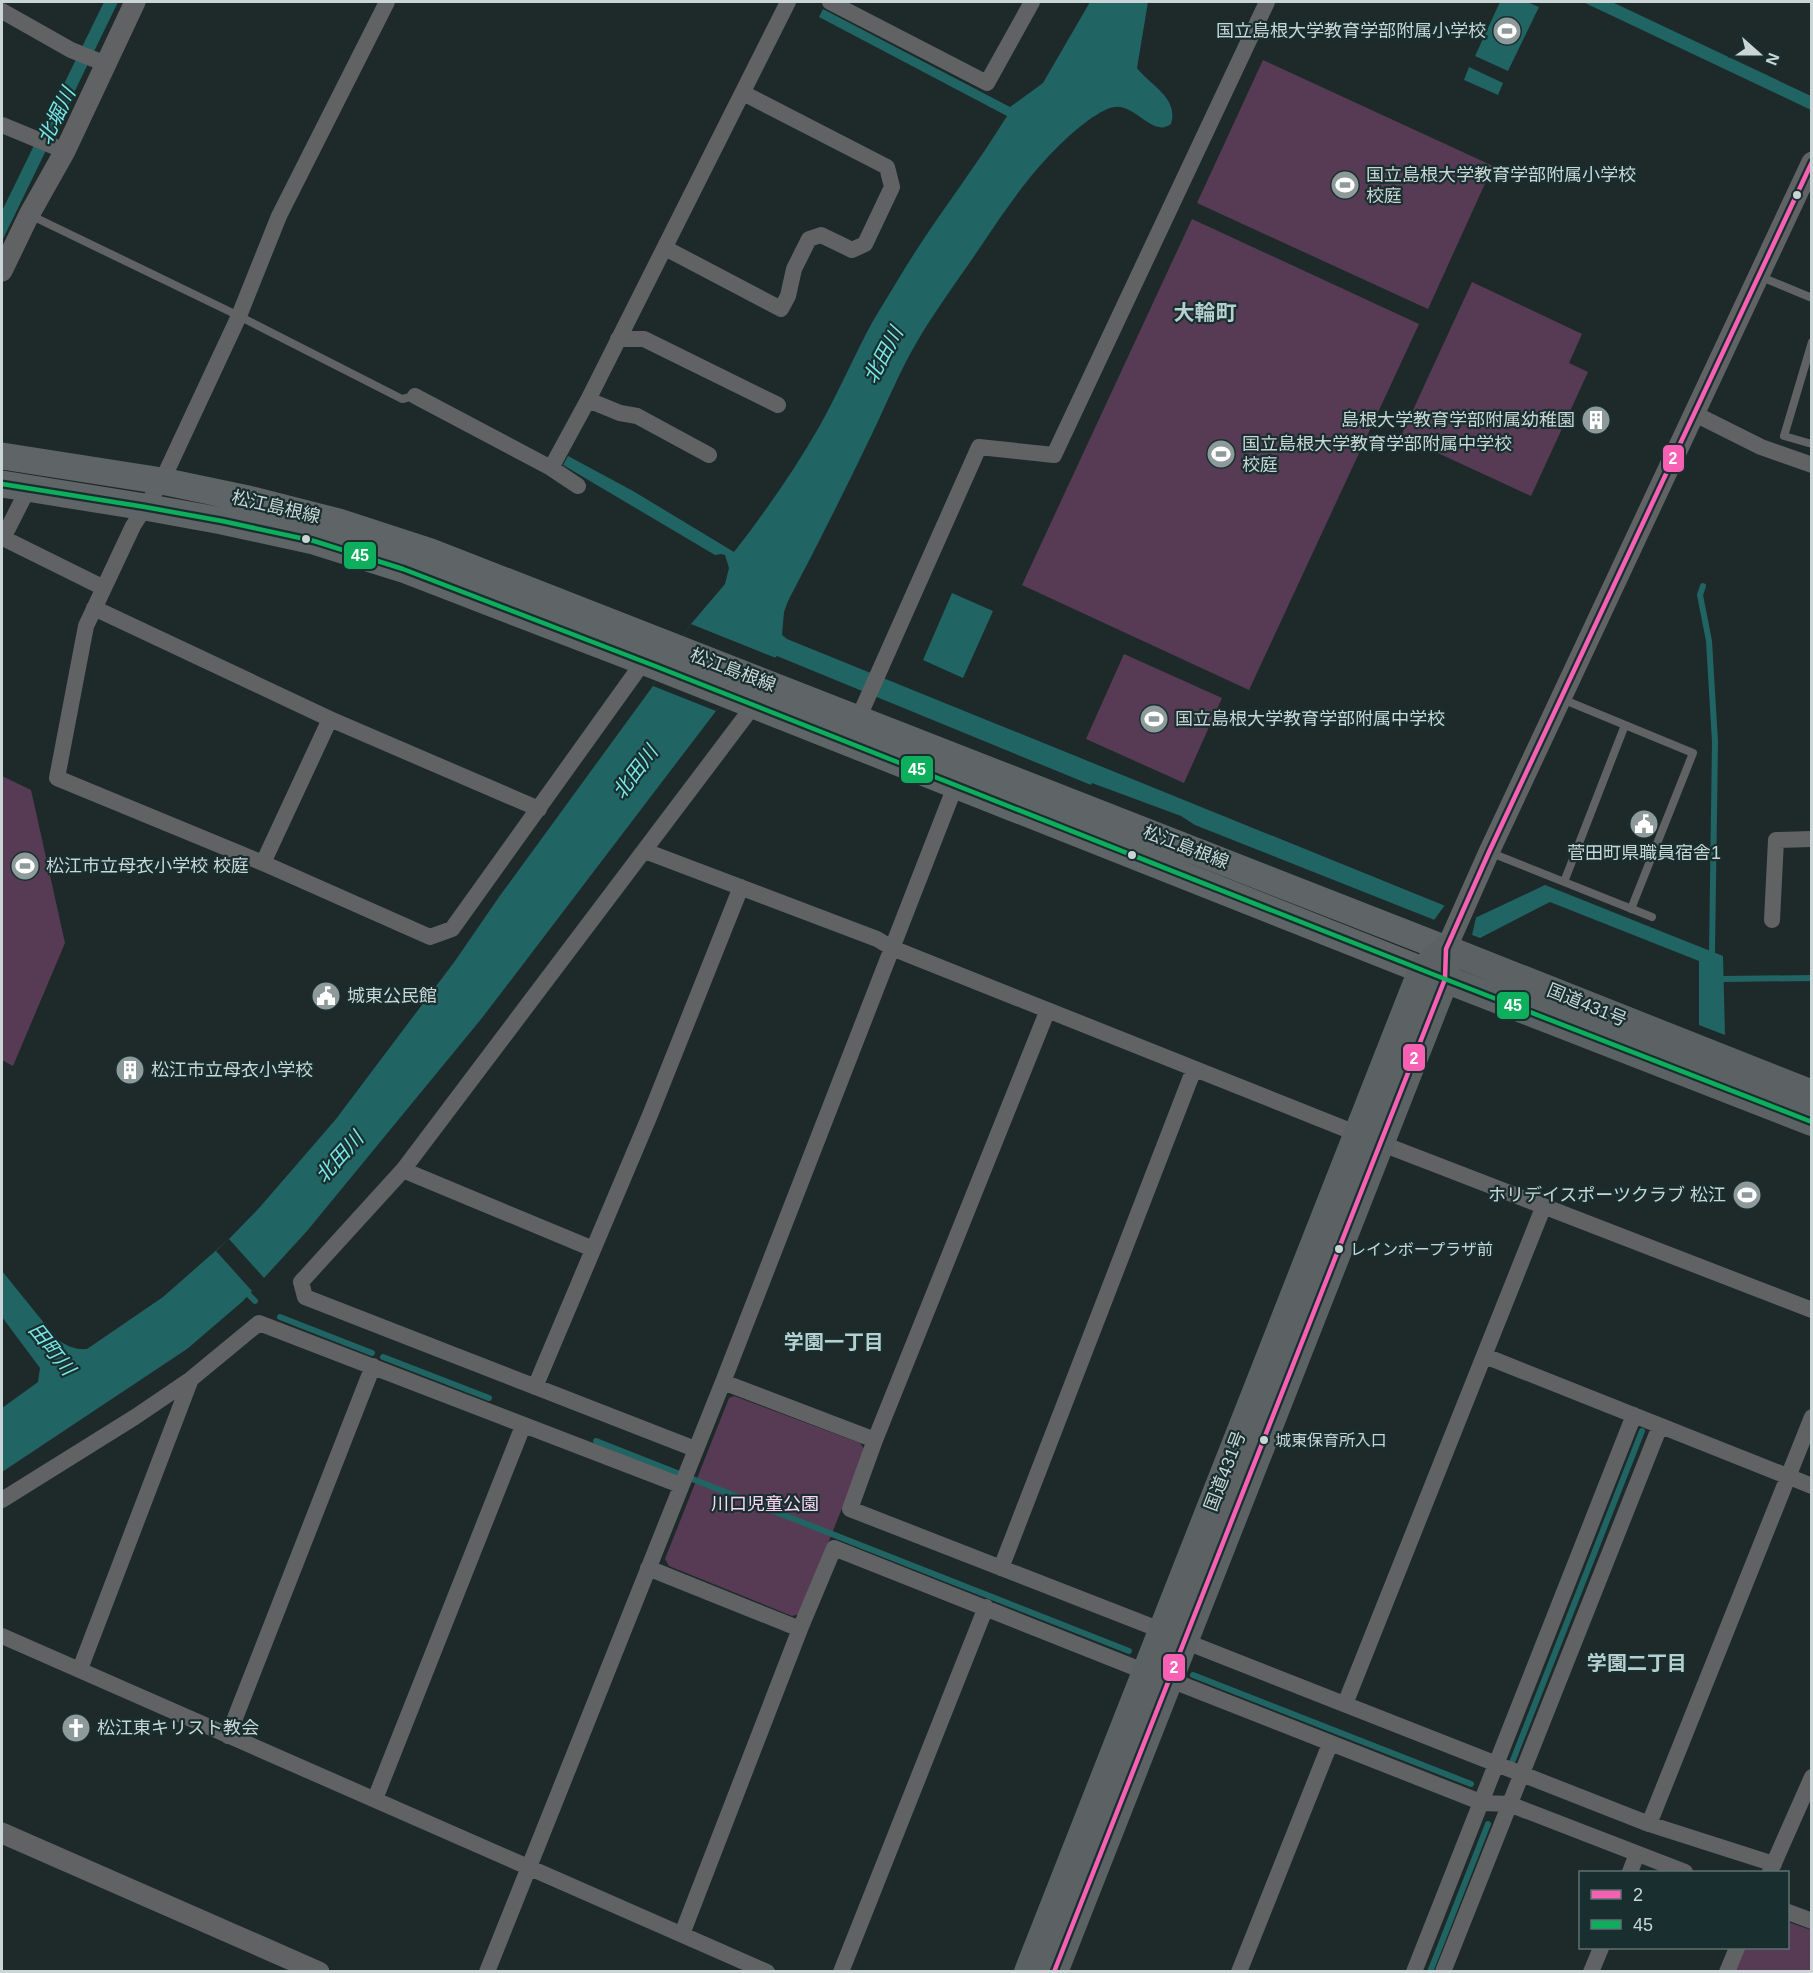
<svg xmlns="http://www.w3.org/2000/svg" width="1813" height="1973" font-family="Arial,'Noto Sans JP',sans-serif">
	<style>
		.green { fill: #573b54 }
		.water { fill: #206464 }
		.pier { fill: #1e2a2a }
		.lines { fill: none; stroke-linecap: round; stroke-linejoin: round }
		.stream { stroke: #206464; stroke-width: 6 }
		.service { stroke: #616264; stroke-width: 8 }
		.minor { stroke: #616264; stroke-width: 16 }
		.tertiary { stroke: #616264; stroke-width: 21 }
		.primary { stroke: #5f6466; stroke-width: 27 }
		.trunk { stroke: #5c6264; stroke-width: 28 }
		.bus-1-casing { stroke: #192f2f; stroke-width: 9 }
		.bus-2-casing { stroke: #192f2f; stroke-width: 9 }
		.bus-1 { stroke: #f860b3; stroke-width: 4.5 }
		.bus-2 { stroke: #0daf5c; stroke-width: 4.5 }
		.bus-dot { fill: #c9d6d5; stroke: #192f2f; stroke-width: 2 }
		.labels { text-anchor: middle; stroke-width: 4.5; stroke-linejoin: round; paint-order: stroke }
		.bus-label { font-size: 16px; fill: #c9d6d5; stroke: #192f2f; text-anchor: start }
		.poi-label { font-size: 18px; fill: #c9d6d5; stroke: #192f2f; text-anchor: start }
		.street-label { font-size: 18px; fill: #c9d6d5; stroke: #192f2f }
		.park-label { font-size: 18px; fill: #fcd5f5; stroke: #192f2f }
		.water-label { font-size: 20px; font-style: italic; fill: #79e7e7; stroke: #192f2f }
		.neighbourhood-label { font-size: 20px; font-weight: bold; fill: #b6d0d0; stroke: #192f2f }
		.quarter-label { font-size: 21px; font-weight: bold; fill: #b6d0d0; stroke: #192f2f }
		.line-badge { stroke: #192f2f; stroke-width: 2 }
		.badge-label { font-size: 16px; text-anchor: middle; font-weight: bold; fill: #fff }
	</style>
	<rect width="100%" height="100%" fill="#1e2a2a"/>
	<!-- green -->
	<path class="green" d="M1263,60L1493,166L1428,309L1197,203Z
		M1192,219L1419,324L1249,690L1022,585Z
		M1472,282L1582,334L1569,363L1588,372L1531,496L1401,436Z
		M1124,654L1222,698L1184,783L1086,739Z
		M2,776L31,790L65,943L13,1066L2,1060Z
		M734,1396L860,1443L865,1450L800,1614L792,1616L669,1566L665,1559L729,1398Z
		M1788,1922L1811,1930V1971L1734,1972L1743,1948H1788Z"/>
	<!-- water -->
	<path class="water" d="M104,2H118L2,241V211Z
		M1090,2H1148L1137,68C1151,86 1179,98 1171,124C1153,138 1135,104 1115,107C1106,108 1098,114 1090,119C1044,153 1013,198 981,246C960,277 937,308 918,340C900,370 887,403 872,434C845,490 817,546 788,601L784,612L782,635L787,639L1475,918L1545,885L1723,956L1725,1035L1699,1025V961L1550,902L1480,938L1195,825L1181,816L1092,783L1091,785L777,656L716,711L482,1018L307,1231L243,1301L187,1349L2,1472V1408L38,1382L40,1368L2,1317V1271L57,1339C66,1346 76,1350 87,1349L163,1297L229,1239L260,1207L336,1119L455,961L499,897L653,686L691,624L725,584L729,568L725,555L721,554L715,555L563,465L568,456L633,491L734,552C765,512 794,471 819,427C836,397 850,365 866,334C875,316 886,300 896,283C930,225 972,173 1007,116L819,17L823,9L1010,107L1043,83Z
		M1500,2H1527L1539,7L1508,71L1475,56Z
		M1583,2H1612L1811,96V110Z
		M1469,67L1503,83L1498,95L1464,80Z
		M952,593L993,611L963,678L923,660Z"/>
	<!-- pier -->
	<path class="pier" d="M691,624L776,658L716,711L653,686Z
		M1445,905L1476,918L1472,935L1434,920Z
		M229,1239L265,1279L252,1291L216,1251Z"/>
	<g class="lines">
		<!-- stream -->
		<path class="stream" d="M1703,586L1700,595L1709,641L1715,742L1712,952
			M1723,979L1812,978
			M243,1289L255,1301
			M280,1317L372,1353
			M383,1357L489,1398
			M596,1441L1129,1651
			M1193,1675L1471,1784
			M1513,1760L1642,1431
			M1430,1972L1488,1824"/>
		<!-- service -->
		<path class="service" d="M30,215L239,316L402,399L415,396
			M1759,276L1812,298
			M1812,342L1784,436L1812,444
			M1562,699L1693,753L1631,909
			M1489,852L1652,917
			M1564,882L1625,725"/>
		<!-- minor -->
		<path class="minor" d="M387,2L279,216L239,316L162,481L133,526L86,626L57,778L263,863L430,937L452,929L644,661
			M830,2L987,83L1032,2
			M2,11L71,50L106,64
			M2,125L65,151
			M665,248L781,309L788,296L794,269L809,239L821,235L852,250L865,244L892,187L887,167L743,93
			M618,339H644L778,405
			M415,396L551,468L578,486
			M588,400L620,413L637,416L709,455
			M1693,413L1761,447L1812,465
			M551,468L588,400L788,2
			M28,489L3,538L104,588
			M94,608L330,719L539,809
			M858,719L979,447L1054,455L1267,2
			M645,851L877,939L892,948L1358,1134L1364,1133
			M263,863L330,719
			M1772,920L1776,840L1812,839
			M1047,1012L875,1440L850,1509L1163,1631
			M1380,1143L1812,1310
			M403,1170L593,1249
			M1485,1356L1812,1486
			M723,1382L875,1440
			M535,1387L650,1115L741,887
			M695,1449L305,1297L301,1282L403,1170L754,705
			M2,1500L135,1417L191,1379
			M648,1568L800,1629
			M1001,1568L1194,1069
			M2,1636L767,1972
			M1184,1641L1649,1824L1774,1864
			M80,1669L191,1379L259,1323L680,1485
			M1168,1679L1483,1803L1509,1804L1685,1872
			M1345,1704L1543,1208
			M228,1736L373,1366
			M375,1799L523,1426
			M1649,1824L1812,1417
			M1630,1872L1637,1854
			M1770,1872L1812,1777
			M1788,1912L1812,1921
			M682,1934L800,1629L834,1548L1146,1672
			M487,1972L723,1382L956,784
			M841,1972L986,1607
			M1239,1972L1330,1744
			M1414,1972L1634,1415
			M1443,1972L1660,1426
			M1591,1972L1601,1948
			M1727,1972L1737,1948"/>
		<!-- tertiary -->
		<path class="tertiary" d="M2,271L29,215L65,151L135,2
			M1446,949L1489,852L1812,162
			M2,1833L319,1972"/>
		<!-- primary -->
		<path class="primary" d="M2,456L162,481L248,499L339,522L431,552L1446,949
			M2,484L145,507L222,521L314,541L403,569L655,666L1422,970"/>
		<!-- trunk -->
		<path class="trunk" d="M1446,949L1812,1094
			M1427,972L1812,1122
			M1028,1972L1422,970L1446,949
			M1054,1972L1445,979L1446,949"/>
		<!-- bus-1 casing -->
		<g class="bus-1-casing">
			<path id="bus-1" d="M1054,1972L1445,979L1446,949L1489,852L1812,162"/>
		</g>
		<!-- bus-2 casing -->
		<g class="bus-2-casing">
			<path id="bus-2" d="M2,484L145,507L222,521L314,541L403,569L655,666L1445,979L1812,1122"/>
		</g>
		<!-- bus-1 -->
		<use href="#bus-1" class="bus-1"/>
		<!-- bus-2 -->
		<use href="#bus-2" class="bus-2"/>
	</g>
	<!-- icons -->
	<defs>
		<g id="stadium-disc" transform="scale(1.5)"><circle r="9.5" fill="#8d9a99" stroke="#192f2f"/><path d="M0-5a6.5 5 0 1 0 0 10a6.5 5 0 1 0 0-10ZM-3.5-1.8h7v3.6h-7Z" fill="#fff"/></g>
		<g id="building-disc" transform="scale(1.5)"><circle r="9.5" fill="#8d9a99" stroke="#192f2f"/><path d="M-4-6H4V6H1V3H-1V6H-4ZM-2.5-4.3h1.7v1.8h-1.7ZM.8-4.3h1.7v1.8H.8ZM-2.5-1h1.7V.8h-1.7ZM.8-1h1.7V.8H.8Z" fill="#fff"/></g>
		<g id="civic-disc" transform="scale(1.5)"><circle r="9.5" fill="#8d9a99" stroke="#192f2f"/><path d="M-.6-6.5H3V-4.5H.6V-3L4-1V1h2V6H-6V1h2V-1L-.6-3ZM-1.2 2.5V6h2.4V2.5Z" fill="#fff"/></g>
		<g id="church-disc" transform="scale(1.5)"><circle r="9.5" fill="#8d9a99" stroke="#192f2f"/><path d="M-1.2-6h2.4v3.5h3.3v2.4h-3.3V6h-2.4V-.1h-3.3v-2.4h3.3Z" fill="#fff"/></g>
	</defs>
	<g fill-rule="evenodd">
		<use href="#stadium-disc" x="1507" y="31"/>
		<use href="#stadium-disc" x="1345" y="185"/>
		<use href="#building-disc" x="1596" y="420"/>
		<use href="#stadium-disc" x="1221" y="454"/>
		<use href="#stadium-disc" x="1154" y="719"/>
		<use href="#civic-disc" x="1644" y="824"/>
		<use href="#stadium-disc" x="25" y="866"/>
		<use href="#civic-disc" x="326" y="996"/>
		<use href="#building-disc" x="130" y="1070"/>
		<use href="#stadium-disc" x="1747" y="1195"/>
		<use href="#church-disc" x="76" y="1728"/>
	</g>
	<!-- markers -->
	<g class="bus-dot">
		<circle cx="1797" cy="195" r="5"/>
		<circle cx="306" cy="539" r="5"/>
		<circle cx="1132" cy="855" r="5"/>
		<circle cx="1339" cy="1249" r="5"/>
		<circle cx="1264" cy="1440" r="5"/>
	</g>
	<g class="labels">
		<!-- bus labels -->
		<g class="bus-label">
			<text x="1350" y="1255">レインボープラザ前</text>
			<text x="1275" y="1446">城東保育所入口</text>
		</g>
		<!-- poi labels -->
		<g class="poi-label">
			<text x="1486" y="37" text-anchor="end">国立島根大学教育学部附属小学校</text>
			<text x="1366" y="181">国立島根大学教育学部附属小学校<tspan x="1366" dy="21">校庭</tspan></text>
			<text x="1575" y="426" text-anchor="end">島根大学教育学部附属幼稚園</text>
			<text x="1242" y="450">国立島根大学教育学部附属中学校<tspan x="1242" dy="21">校庭</tspan></text>
			<text x="1175" y="725">国立島根大学教育学部附属中学校</text>
			<text x="1644" y="859" text-anchor="middle">菅田町県職員宿舎1</text>
			<text x="46" y="872">松江市立母衣小学校 校庭</text>
			<text x="347" y="1002">城東公民館</text>
			<text x="151" y="1076">松江市立母衣小学校</text>
			<text x="1726" y="1201" text-anchor="end">ホリデイスポーツクラブ 松江</text>
			<text x="97" y="1734">松江東キリスト教会</text>
		</g>
		<!-- street labels -->
		<g class="street-label">
			<text transform="translate(276 507) rotate(13)" y="6">松江島根線</text>
			<text transform="translate(733 670) rotate(21)" y="6">松江島根線</text>
			<text transform="translate(1186 847) rotate(21)" y="6">松江島根線</text>
			<text transform="translate(1587 1005) rotate(22)" y="6">国道431号</text>
			<text transform="translate(1225 1471) rotate(-69)" y="6">国道431号</text>
		</g>
		<!-- park labels -->
		<g class="park-label">
			<text x="765" y="1510">川口児童公園</text>
		</g>
		<!-- water labels -->
		<g class="water-label">
			<text transform="translate(56 116) rotate(-64)" y="7">北堀川</text>
			<text transform="translate(883 355) rotate(-62)" y="7">北田川</text>
			<text transform="translate(635 772) rotate(-53)" y="7">北田川</text>
			<text transform="translate(339 1157) rotate(-48)" y="7">北田川</text>
			<text transform="translate(52 1349) rotate(51)" y="7">田町川</text>
		</g>
		<!-- neighbourhood labels -->
		<g class="neighbourhood-label">
			<text x="834" y="1349">学園一丁目</text>
			<text x="1637" y="1670">学園二丁目</text>
		</g>
		<!-- quarter labels -->
		<g class="quarter-label">
			<text x="1205" y="320">大輪町</text>
		</g>
	</g>
	<g class="line-badge">
		<rect x="1662" y="444" width="23" height="29" rx="6" fill="#f860b3"/>
		<rect x="343" y="541" width="34" height="29" rx="6" fill="#0daf5c"/>
		<rect x="900" y="755" width="34" height="29" rx="6" fill="#0daf5c"/>
		<rect x="1496" y="991" width="34" height="29" rx="6" fill="#0daf5c"/>
		<rect x="1402" y="1043" width="24" height="29" rx="6" fill="#f860b3"/>
		<rect x="1162" y="1653" width="24" height="29" rx="6" fill="#f860b3"/>
	</g>
	<g class="badge-label">
		<text x="1673" y="464">2</text>
		<text x="360" y="561">45</text>
		<text x="917" y="775">45</text>
		<text x="1513" y="1011">45</text>
		<text x="1414" y="1064">2</text>
		<text x="1174" y="1673">2</text>
	</g>
	<!-- border -->
	<rect width="1813" height="1973" fill="none" stroke="#c9d6d5" stroke-width="6"/>
	<!-- legend -->
	<rect x="1579" y="1871" width="210" height="78" fill="#192f2f" stroke="#5f7271" stroke-width="1.5"/>
	<rect x="1591" y="1890" width="30" height="9" fill="#f860b3" stroke="#5f7271" stroke-width="1.5"/>
	<text x="1633" y="1901" font-size="18" fill="#c9d6d5">2</text>
	<rect x="1591" y="1920" width="30" height="9" fill="#0daf5c" stroke="#5f7271" stroke-width="1.5"/>
	<text x="1633" y="1931" font-size="18" fill="#c9d6d5">45</text>
	<!-- north arrow -->
	<g transform="translate(1759 54) rotate(111)" stroke="#192f2f" stroke-width="4.5" paint-order="stroke">
	<path d="M0-4.5L10 22L0 15L-10 22Z" fill="#c9d6d5"/>
	<text y="-9" font-size="16" font-weight="bold" text-anchor="middle" fill="#c9d6d5">N</text>
	</g>
</svg>
